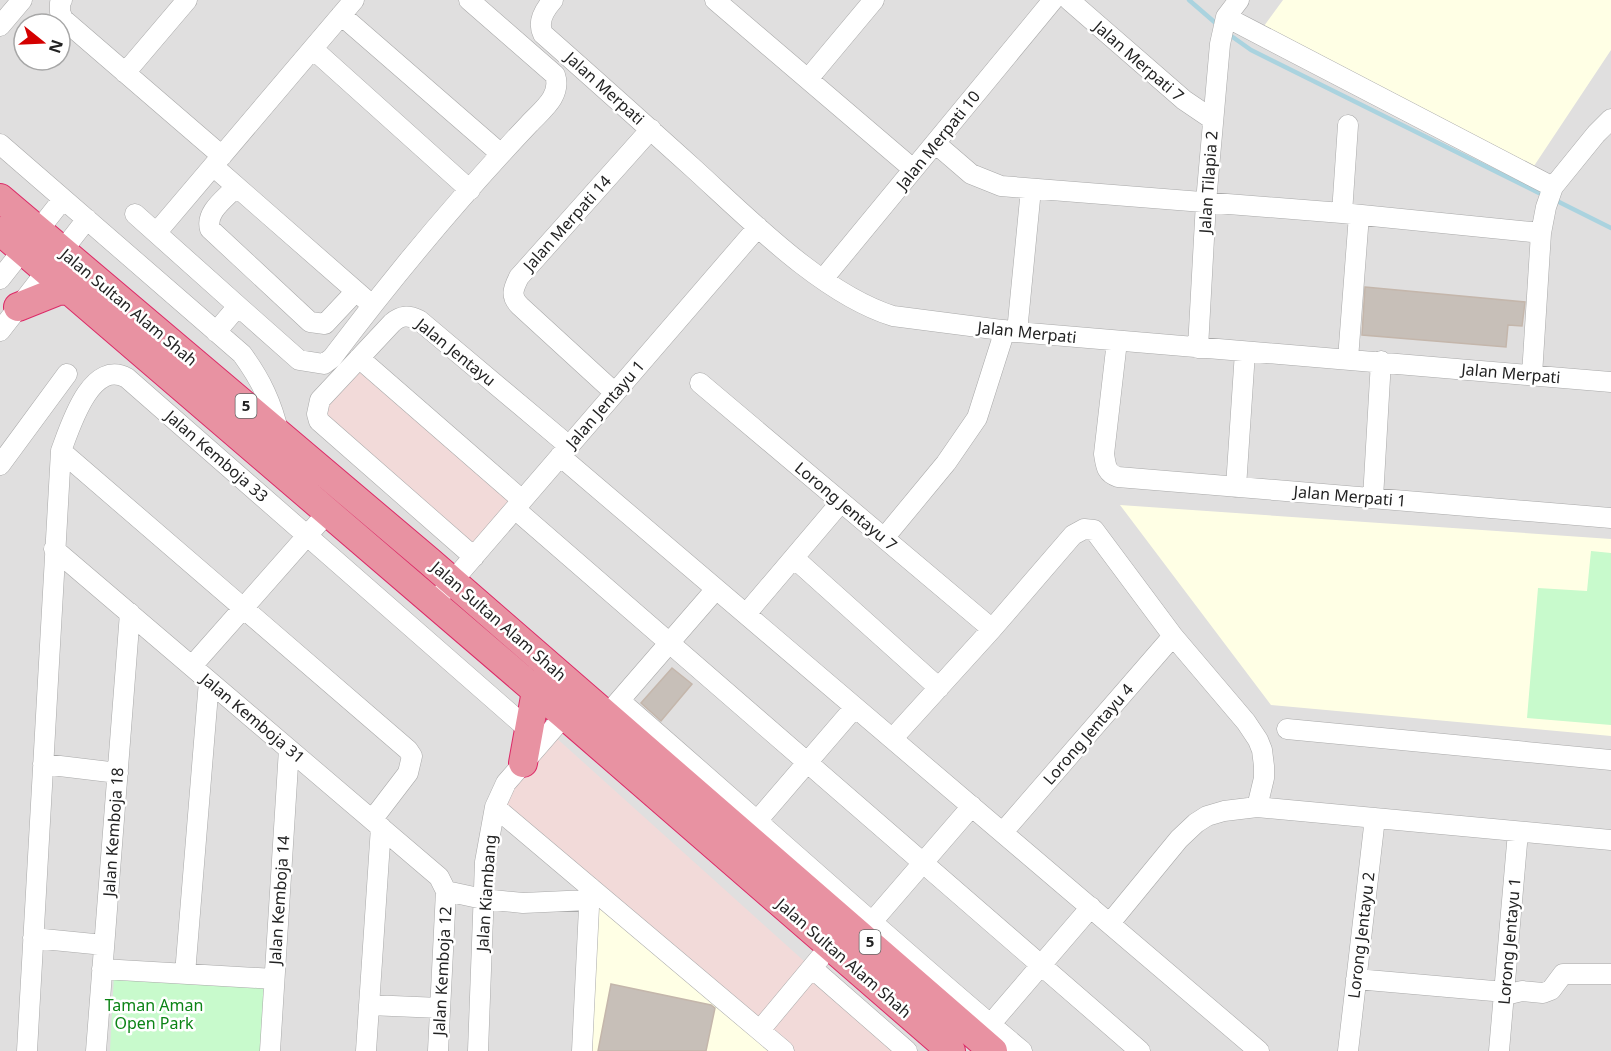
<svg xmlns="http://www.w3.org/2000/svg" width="1611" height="1051" font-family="'Noto Sans',sans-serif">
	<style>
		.residential { fill: #e0dfdf; fill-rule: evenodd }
		.commercial { fill: #f2dad9 }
		.education { fill: #ffffe5 }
		.park { fill: #c8facc }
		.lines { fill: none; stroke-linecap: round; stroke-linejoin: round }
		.stream { stroke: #aad3df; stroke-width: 4.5 }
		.building { fill: #c7bfb8; stroke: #c4b6ab; stroke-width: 1.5 }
		.minor-casing { stroke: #a9a9a9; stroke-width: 21 }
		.highway-casing { stroke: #dc2a67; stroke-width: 30 }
		.minor { stroke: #fff; stroke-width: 20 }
		.highway { stroke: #e892a2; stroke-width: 28 }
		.labels { text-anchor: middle; stroke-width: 5; stroke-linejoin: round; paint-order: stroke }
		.shield { fill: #fff; stroke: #646464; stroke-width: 1.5 }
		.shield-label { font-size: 15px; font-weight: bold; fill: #222 }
		.street-label { font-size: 16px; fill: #222; stroke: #fff }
		.park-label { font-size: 16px; fill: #0c8416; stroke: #fff }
	</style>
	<rect width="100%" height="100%" fill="#f2efe9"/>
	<!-- residential -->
	<path class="residential" d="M0,0H1611V1051H0ZM24,24H60V60H24Z"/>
	<!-- commercial -->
	<path class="commercial" d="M359,365L517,499L473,550L322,420L323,406Z
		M553,735L904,1051H786L502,807L511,785Z"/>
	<!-- education -->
	<path class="education" d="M1283,0H1611V50L1532,169L1264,26Z
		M1120,505L1611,539V736L1271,705Z
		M592,888L775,1051H586Z"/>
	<!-- park -->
	<path class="park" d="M1591,551L1611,553V725L1527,718L1538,588L1587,591Z
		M114,975L265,983L261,1051H110Z"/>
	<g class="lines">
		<!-- stream -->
		<path class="stream" d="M1189,0L1219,26
			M1227,33L1251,50L1545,196
			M1553,199L1611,228"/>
	</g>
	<!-- building -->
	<path class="building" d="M1365,287L1525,302L1522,326L1508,325L1506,347L1362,335Z
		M672,668L692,684L661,721L641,703Z
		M611,984L711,1005L715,1008L706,1051H598Z"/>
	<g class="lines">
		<!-- minor casing -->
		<g class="minor-casing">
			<path id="minor" d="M62,0L60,3V12L63,19L222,156
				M553,0C545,9 537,22 543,34C593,78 643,123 693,168C748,218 822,294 893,316L1017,332L1611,382
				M715,0L913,169
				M1069,0L1184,100L1212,119
				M341,15L501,154
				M1226,17L1553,187
				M0,26L22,0
				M313,49L470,190
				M125,73L187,0
				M808,79L874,0
				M935,143L971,174L1001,186L1342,213L1541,233
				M0,144L242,354C261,380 272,403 279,434
				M213,166L365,299
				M236,187C225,199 205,212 210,229L310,322L325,324L356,291
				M1342,213L1348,125
				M135,214L238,306
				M157,232L354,0
				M0,279L63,199
				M823,279L1053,0
				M0,331L87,219
				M216,332L238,306L299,360L324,364L332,358C393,277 459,198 529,124C542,110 562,96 555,75L469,0
				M1017,332L1031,189
				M1117,341L1104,454C1106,466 1106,473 1118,477L1611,518
				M1198,348L1206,202L1220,44L1226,17L1239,0
				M359,358L522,500
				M1348,359L1359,215
				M1532,375L1541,233L1546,207L1553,187L1596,134L1611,119
				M700,383L992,629
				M615,393L520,306C510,296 513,289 519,277L651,129
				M61,451L408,750L412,756L408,773L372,820
				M560,456L1259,1051
				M0,465L67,374
				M1236,487L1245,352
				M1373,498L1381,361
				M515,509L1140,1051
				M884,538L946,463L977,418L1005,330
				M54,549L439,877L446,891
				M474,557L319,421L317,414L320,400L392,323C401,315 408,315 419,320L569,446
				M794,558L939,688
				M444,591L758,227
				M746,614L841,502
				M192,666L328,512
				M620,701C754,817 886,937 1022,1051
				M612,709L716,589
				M1287,729L1611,760
				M893,738L992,629L1073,535L1084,529L1094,530L1173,636L1246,722L1258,740L1262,750L1264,766V778L1257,807
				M43,764L118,773
				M495,807L784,1051
				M750,829L855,707
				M1003,832L1173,636
				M446,891L483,899L523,903L589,900
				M871,923L972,806
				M1110,923L1179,839L1196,823L1207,816L1224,811L1257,807L1611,840
				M33,938L104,945
				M812,968L907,1051
				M102,969L274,979
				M185,974L209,681
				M1356,979L1505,992
				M1505,995L1522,991L1543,993L1551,990L1563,974H1611
				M369,1005L440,1008
				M760,1030L820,958
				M982,1034L1091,907
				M27,1051L61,451C70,427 91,358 127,378L529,730
				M96,1051L130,613
				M270,1051L289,749
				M366,1051L381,827
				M438,1051L446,891
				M478,1051L485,862L495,807L506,783L572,707
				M582,1051L590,887
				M1348,1051L1375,818
				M1499,1051L1518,832"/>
		</g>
		<!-- highway casing -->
		<g class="highway-casing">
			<path id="highway" d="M0,198L429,561L993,1051
				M0,231L564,715L951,1051
				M18,307L58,291L69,290
				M523,763L536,691"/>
		</g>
		<!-- minor -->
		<use href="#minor" class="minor"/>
		<!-- highway -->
		<use href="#highway" class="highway"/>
	</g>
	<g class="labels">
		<!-- shield labels -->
		<g class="shield">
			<rect x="235.5" y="394" width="21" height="24" rx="4.5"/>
			<rect x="859.5" y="930" width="21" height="24" rx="4.5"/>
		</g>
		<g class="shield-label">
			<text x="246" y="411">5</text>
			<text x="870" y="947">5</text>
		</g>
		<!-- street labels -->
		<g class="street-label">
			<text transform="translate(1139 61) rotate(41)" y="6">Jalan Merpati 7</text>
			<text transform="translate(605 88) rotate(42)" y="6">Jalan Merpati</text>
			<text transform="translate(938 140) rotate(-51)" y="6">Jalan Merpati 10</text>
			<text transform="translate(1208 182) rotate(-86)" y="6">Jalan Tilapia 2</text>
			<text transform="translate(567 223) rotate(-48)" y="6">Jalan Merpati 14</text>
			<text transform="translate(129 307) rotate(40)" y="6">Jalan Sultan Alam Shah</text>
			<text transform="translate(1027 332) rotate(6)" y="6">Jalan Merpati</text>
			<text transform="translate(456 352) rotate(39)" y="6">Jalan Jentayu</text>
			<text transform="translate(1511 373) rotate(5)" y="6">Jalan Merpati</text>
			<text transform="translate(605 404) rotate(-49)" y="6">Jalan Jentayu 1</text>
			<text transform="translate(217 456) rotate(41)" y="6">Jalan Kemboja 33</text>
			<text transform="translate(1350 496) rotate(5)" y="6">Jalan Merpati 1</text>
			<text transform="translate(846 506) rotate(40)" y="6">Lorong Jentayu 7</text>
			<text transform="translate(499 621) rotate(41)" y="6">Jalan Sultan Alam Shah</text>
			<text transform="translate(253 718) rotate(40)" y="6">Jalan Kemboja 31</text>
			<text transform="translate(1088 734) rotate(-49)" y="6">Lorong Jentayu 4</text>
			<text transform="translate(113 832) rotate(-86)" y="6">Jalan Kemboja 18</text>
			<text transform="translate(486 893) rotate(-86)" y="6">Jalan Kiambang</text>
			<text transform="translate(279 900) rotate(-86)" y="6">Jalan Kemboja 14</text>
			<text transform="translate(1361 935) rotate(-83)" y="6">Lorong Jentayu 2</text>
			<text transform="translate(1509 941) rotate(-85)" y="6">Lorong Jentayu 1</text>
			<text transform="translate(844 958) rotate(41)" y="6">Jalan Sultan Alam Shah</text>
			<text transform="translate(442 971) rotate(-87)" y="6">Jalan Kemboja 12</text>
		</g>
		<!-- park labels -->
		<g class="park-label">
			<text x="154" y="1011">Taman Aman<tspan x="154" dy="18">Open Park</tspan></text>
		</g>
	</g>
	<!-- north arrow -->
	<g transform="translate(42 42) rotate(108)"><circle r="28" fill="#ffffff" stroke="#a7a7a7" stroke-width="1.5"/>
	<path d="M0-4.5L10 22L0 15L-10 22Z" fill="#d40000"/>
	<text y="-9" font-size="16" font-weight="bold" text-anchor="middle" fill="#222222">N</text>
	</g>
</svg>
